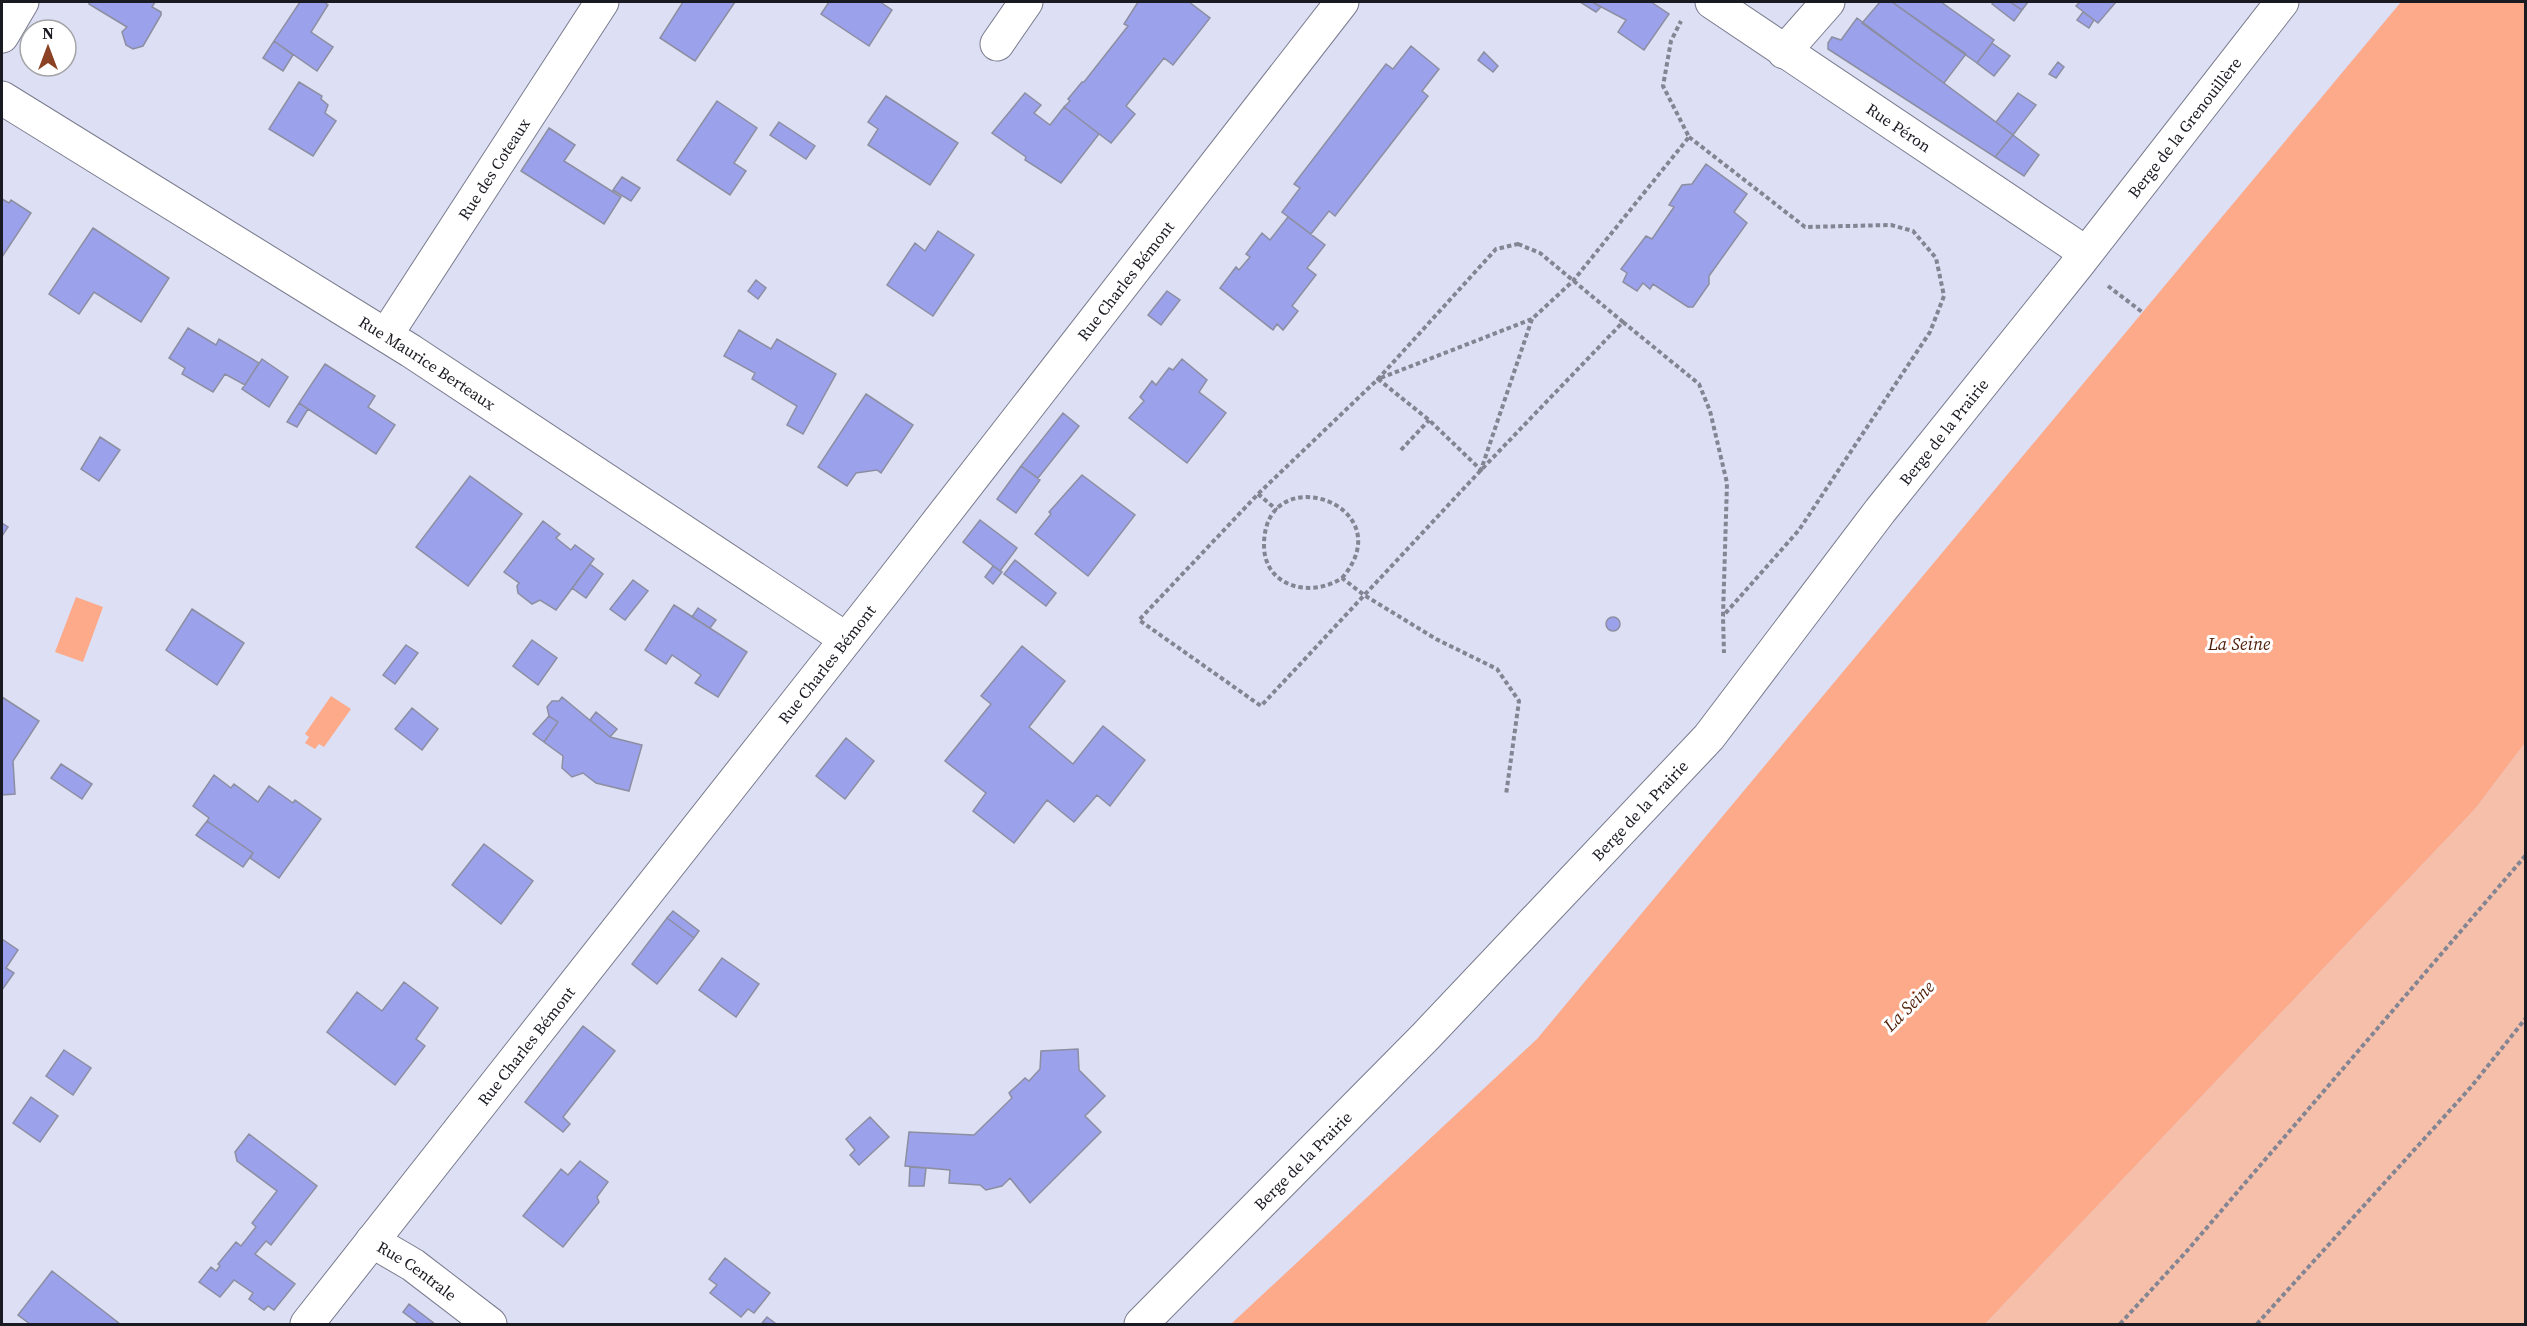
<svg xmlns="http://www.w3.org/2000/svg" width="2527" height="1326" font-family="'Source Serif 4',serif">
	<style>
		.green { fill: #f5bfaa }
		.water { fill: #fcaa8a }
		.building { fill: #9ca1eb; stroke: #8c8ea1; stroke-width: 1.5 }
		.lines { fill: none; stroke-linecap: round; stroke-linejoin: round }
		.minor-casing { stroke: #797b8d; stroke-width: 35 }
		.path { stroke: #838593; stroke-width: 4; stroke-dasharray: 4.5 3; stroke-linecap: butt }
		.minor { stroke: #fff; stroke-width: 33 }
		.labels { text-anchor: middle; stroke-width: 6; stroke-linejoin: round; paint-order: stroke }
		.street-label { font-size: 16px; fill: #1a1b22; stroke: #fff }
		.water-label { font-size: 18px; font-style: italic; fill: #501e07; stroke: #fff }
	</style>
	<rect width="100%" height="100%" fill="#dddff4"/>
	<!-- green -->
	<path class="green" d="M2525,743V1324H1985L2475,809Z"/>
	<!-- water -->
	<path class="water" d="M2401,2H2525V743L2475,809L1985,1324H1231L1537,1039Z
		M76,597L103,607L83,662L55,652Z
		M331,696L351,709L324,747L319,744L315,749L305,743L309,737L305,734Z"/>
	<!-- building -->
	<path class="building" d="M89,2H155L152,7L161,12V15L143,46L133,49L126,45L122,32L127,27L89,4Z
		M300,2H324L328,5L311,32L333,47L317,71L274,41Z
		M683,2H735L695,61L660,38Z
		M829,2H880L892,10L869,46L821,14Z
		M1138,2H1189L1210,18L1173,65L1164,58L1126,106L1135,114L1111,143L1064,107L1070,101L1068,99L1082,82H1084L1128,26L1124,24Z
		M1580,2H1592L1601,7L1596,12Z
		M1592,2H1651L1669,14L1644,50L1618,32L1626,20Z
		M1880,2H1892L1966,54L1944,83L1862,23Z
		M1892,2H1941L1994,40L1977,63Z
		M1994,2H2010L2022,10L2014,21L1992,4Z
		M2010,2H2028L2022,10Z
		M2080,2H2116L2098,23L2076,6Z
		M2083,12L2094,20L2089,28L2077,20Z
		M1857,18L2013,135L1995,157L1828,49V43L1832,37L1841,40Z
		M274,41L293,55L283,71L263,58Z
		M1992,43L2010,56L1994,76L1977,63Z
		M1411,46L1439,69L1422,91L1428,96L1335,216L1329,211L1311,234L1282,212L1300,188L1294,184L1386,64L1393,69Z
		M1484,52L1498,66L1493,72L1478,60Z
		M2058,62L2064,67L2056,78L2049,74Z
		M299,82L322,96L321,99L328,105L325,113L336,121L313,156L269,129Z
		M1025,93L1041,105L1034,113L1050,125L1064,107L1099,134L1061,183L1025,160L1026,157L992,133Z
		M2018,93L2036,105L2013,135L1996,122Z
		M886,96L958,143L930,185L868,145L878,129L868,122Z
		M717,101L757,128L734,163L746,171L730,195L677,160Z
		M779,122L815,146L806,159L770,135Z
		M549,128L575,145L564,161L621,197L604,224L521,171Z
		M2013,135L2039,155L2024,176L1995,157Z
		M1706,164L1747,194L1734,212L1747,223L1709,276V284L1693,307H1688L1653,284L1650,289L1643,283L1637,291L1623,282L1627,273L1621,269L1646,236L1652,239L1674,207L1669,205L1682,185L1692,184Z
		M622,177L640,188L631,201L613,190Z
		M2,199L9,203L11,200L31,213L2,257Z
		M1288,217L1325,245L1307,268L1316,275L1292,306L1298,311L1283,330L1277,324L1273,330L1220,288L1236,267L1239,270L1250,257L1246,254L1262,233L1270,240Z
		M93,228L169,278L141,322L94,292L79,314L49,294Z
		M938,231L974,255L933,316L887,285L915,243L925,251Z
		M756,280L766,288L758,299L748,291Z
		M1167,291L1180,300L1161,325L1148,315Z
		M188,328L216,345L219,339L259,363L245,385L225,374L213,392L182,374L185,368L169,358Z
		M739,330L771,349L777,339L836,374L803,434L787,425L797,406L752,379L755,373L724,356Z
		M262,359L288,377L269,407L242,389Z
		M1182,359L1207,380L1199,392L1226,413L1187,463L1129,418L1144,401L1140,397L1152,381L1156,385L1169,368L1173,370Z
		M325,364L375,396L368,407L395,425L376,454L299,403Z
		M866,394L913,425L881,473L877,470L856,473L847,486L818,467Z
		M299,403L308,409L297,427L287,422Z
		M1063,413L1079,426L1038,478L1021,466Z
		M100,437L120,450L99,481L81,469Z
		M1021,466L1040,480L1016,513L997,499Z
		M1082,475L1135,515L1088,576L1035,534L1051,514L1049,512Z
		M470,476L522,514L468,586L416,547Z
		M980,520L1017,548L1000,571L963,542Z
		M543,521L560,534L556,538L571,550L575,545L594,559L556,610L540,600L532,604L518,593L517,586L519,583L504,572Z
		M2,523L8,527L2,536Z
		M1015,560L1056,593L1046,606L1004,574Z
		M590,564L603,574L586,598L572,588Z
		M993,566L1002,572L993,584L985,577Z
		M633,580L648,591L625,620L610,609Z
		M674,605L747,652L718,697L695,683L701,675L672,655L666,664L645,650Z
		M698,608L716,620L710,628L692,617Z
		M192,609L244,643L217,685L166,650Z
		M1606 624a7 7 0 1 1 14 0a7 7 0 1 1-14 0Z
		M532,640L557,658L538,685L513,666Z
		M406,645L418,653L395,684L383,675Z
		M1022,646L1065,681L1029,727L1073,764L1103,726L1145,760L1110,806L1097,795L1074,822L1047,800L1014,843L973,811L986,793L945,761L991,704L981,696Z
		M2,697L39,721L13,761L15,794L2,795Z
		M562,697L610,737L642,745L629,791L596,783L583,773L572,777L562,768L563,756L544,742L558,722L549,716L547,707L552,701H559Z
		M412,708L438,729L422,750L395,729Z
		M596,712L617,729L610,737L590,720Z
		M549,716L558,722L544,742L533,734Z
		M846,738L874,761L845,799L816,776Z
		M61,764L92,784L82,799L51,778Z
		M214,775L231,788L234,784L258,802L269,786L293,803L295,800L321,819L279,878L250,858L253,853L207,821L209,818L193,806Z
		M207,821L253,853L243,867L196,835Z
		M484,844L533,881L501,924L452,885Z
		M673,911L699,931L694,938L667,918Z
		M667,918L694,938L657,984L632,964Z
		M2,939L18,950L6,968L14,973L2,990Z
		M722,958L759,984L736,1017L699,990Z
		M404,982L438,1008L416,1039L425,1046L395,1085L327,1032L357,992L382,1011Z
		M583,1026L615,1051L563,1117L570,1124L563,1132L525,1102Z
		M1078,1049L1079,1070L1105,1096L1085,1116L1101,1132L1030,1203L1010,1178L1002,1186L986,1190L980,1185L949,1183L950,1170L905,1166L909,1132L974,1135L1012,1098L1009,1093L1025,1078L1029,1081L1040,1069L1041,1051Z
		M64,1050L91,1068L73,1095L46,1076Z
		M31,1097L58,1116L40,1142L13,1123Z
		M870,1117L889,1137L859,1165L850,1155L855,1150L846,1139Z
		M249,1134L317,1186L271,1245L266,1241L255,1254L295,1284L274,1310L268,1306L264,1310L249,1299L253,1293L234,1280L220,1297L199,1282L211,1267L216,1271L220,1266L218,1264L236,1242L241,1246L256,1227L252,1223L277,1191L237,1161L235,1152Z
		M580,1161L608,1182L597,1197L599,1202L563,1247L523,1216L561,1169L568,1175Z
		M910,1167L926,1168L924,1186H909Z
		M725,1258L770,1293L754,1313L748,1309L741,1317L710,1293L717,1285L709,1279Z
		M52,1271L120,1324H30L18,1315Z
		M409,1304L435,1324H419L403,1312Z
		M767,1317L775,1323L774,1324L762,1323Z"/>
	<g class="lines">
		<!-- minor casing -->
		<g class="minor-casing">
			<g id="minor">
				<path id="s1" d="M1712,2L2086,253"/>
				<path d="M2,36L22,2"/>
				<path d="M997,44L1026,2"/>
				<path d="M1784,52L1828,2"/>
				<path id="s2" d="M2,98L411,351L846,639"/>
				<path id="s3" d="M386,335L602,2"/>
				<path id="s4" d="M372,1241L413,1265L490,1324"/>
				<path id="s5" d="M307,1324L889,585L1342,2"/>
				<path id="s6" d="M1141,1324L1425,1037L1709,737L1880,511L2078,264L2282,2"/>
			</g>
		</g>
		<!-- path -->
		<path class="path" d="M1689,137L1805,227L1891,225L1913,231L1936,258L1944,296L1930,332L1799,530L1723,616
			M1518,244L1540,253L1623,322L1481,470L1261,706L1139,620L1258,494L1378,379L1496,249Z
			M2108,286L2142,312
			M1532,319L1481,470L1429,420L1378,379L1532,319L1573,281L1689,137L1663,86L1671,41L1681,21
			M1623,322L1699,384L1710,411L1727,483L1723,616L1724,653
			M1401,450L1429,420
			M1258,494L1277,510
			M1342,578C1405,505 1264,456 1264,545C1264,588 1312,598 1342,578L1364,595L1436,639L1497,669L1519,701L1506,795
			M2120,1324L2186,1252L2526,855
			M2257,1324L2471,1087L2526,1018"/>
		<!-- minor -->
		<use href="#minor" class="minor"/>
	</g>
	<g class="labels">
		<!-- street labels -->
		<g class="street-label">
			<text dy="6" stroke="none"><textPath href="#s6" startOffset="1590">Berge de la Grenouillère</textPath></text>
			<text dy="6" stroke="none"><textPath href="#s1" startOffset="225">Rue Péron</textPath></text>
			<text dy="6" stroke="none"><textPath href="#s3" startOffset="198">Rue des Coteaux</textPath></text>
			<text dy="6" stroke="none"><textPath href="#s5" startOffset="1326">Rue Charles Bémont</textPath></text>
			<text dy="6" stroke="none"><textPath href="#s2" startOffset="501">Rue Maurice Berteaux</textPath></text>
			<text dy="6" stroke="none"><textPath href="#s6" startOffset="1202">Berge de la Prairie</textPath></text>
			<text dy="6" stroke="none"><textPath href="#s5" startOffset="840">Rue Charles Bémont</textPath></text>
			<text dy="6" stroke="none"><textPath href="#s6" startOffset="716">Berge de la Prairie</textPath></text>
			<text dy="6" stroke="none"><textPath href="#s5" startOffset="354">Rue Charles Bémont</textPath></text>
			<text dy="6" stroke="none"><textPath href="#s6" startOffset="230">Berge de la Prairie</textPath></text>
			<text dy="6" stroke="none"><textPath href="#s4" startOffset="54">Rue Centrale</textPath></text>
		</g>
		<!-- water labels -->
		<g class="water-label">
			<text x="2239" y="650">La Seine</text>
			<text transform="translate(1909 1006) rotate(-45)" y="6">La Seine</text>
		</g>
	</g>
	<!-- border -->
	<rect width="2527" height="1326" fill="none" stroke="#1a1b22" stroke-width="6"/>
	<!-- north arrow -->
	<g transform="translate(48 48)"><circle r="28" fill="#ffffff" stroke="#a3a4a7" stroke-width="1.5"/>
	<path d="M0-4.5L10 22L0 15L-10 22Z" fill="#8b4224"/>
	<text y="-9" font-size="16" font-weight="bold" text-anchor="middle" fill="#1a1b22">N</text>
	</g>
</svg>
